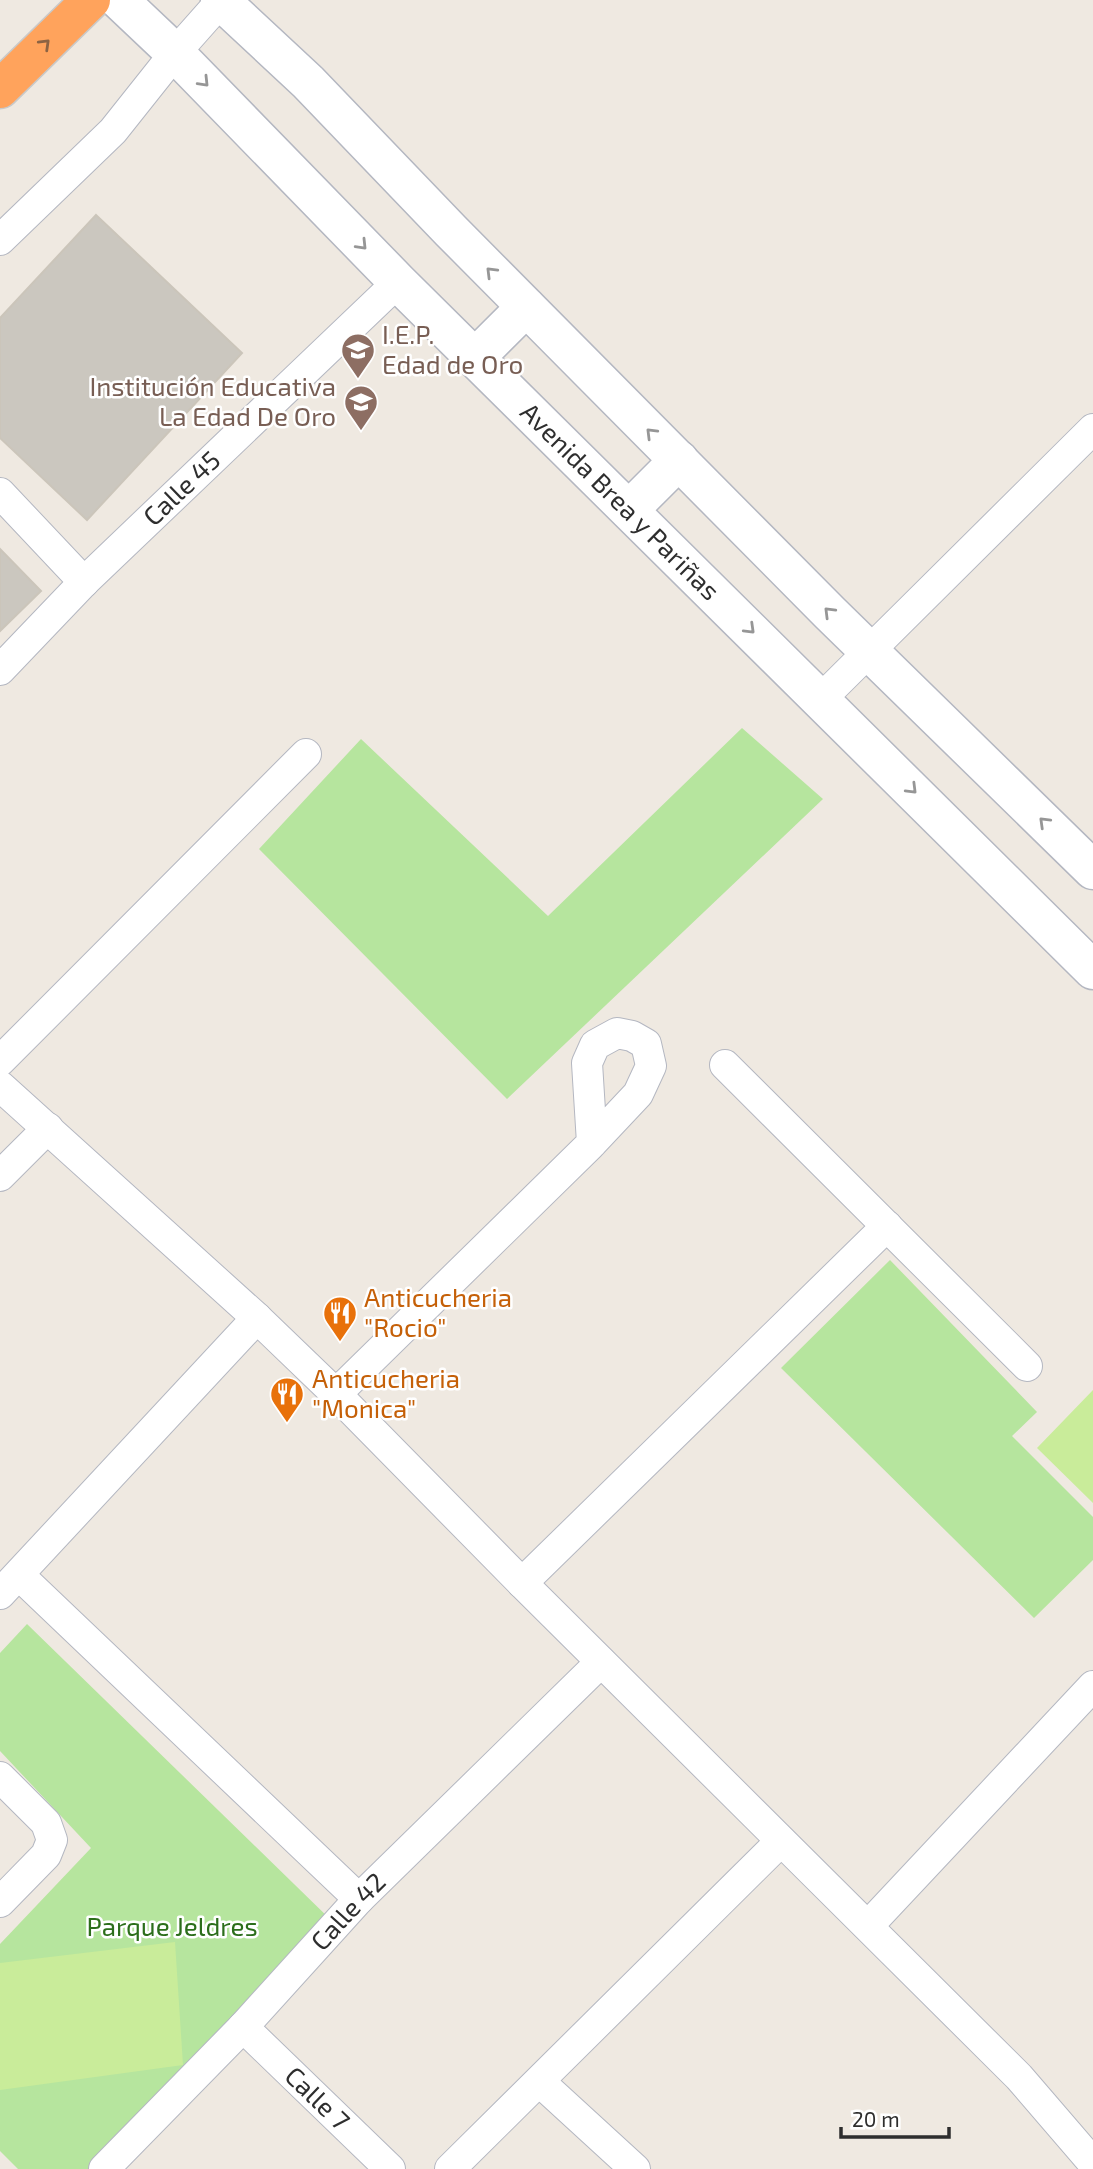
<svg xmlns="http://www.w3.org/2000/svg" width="1093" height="2169" font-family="'Exo 2',sans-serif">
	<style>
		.green { fill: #b6e59e }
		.pitch { fill: #c9ec9a }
		.building { fill: #cbc7bf; stroke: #cbc5ba; stroke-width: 2 }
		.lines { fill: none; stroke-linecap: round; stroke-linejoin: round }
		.street-casing { stroke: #b4b7c1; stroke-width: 32 }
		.secondary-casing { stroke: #b4b7c1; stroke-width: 41 }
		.highway-casing { stroke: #c9c9c9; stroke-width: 41 }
		.street { stroke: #fff; stroke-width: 30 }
		.secondary { stroke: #fff; stroke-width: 38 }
		.highway { stroke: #ffa35c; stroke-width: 38 }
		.oneway { stroke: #8c6343 }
		.oneway2 { stroke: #969696 }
		.labels { text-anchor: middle; stroke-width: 5; stroke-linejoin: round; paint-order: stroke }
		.education-label { font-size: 26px; fill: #785e54; stroke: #fff; text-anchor: start }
		.street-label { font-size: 26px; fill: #2e2e2e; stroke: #fff }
		.food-label { font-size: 26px; fill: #c56008; stroke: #fff; text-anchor: start }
		.park-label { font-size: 26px; fill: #2c6e1b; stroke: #fff }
	</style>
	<rect width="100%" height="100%" fill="#efe9e1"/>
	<!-- green -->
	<path class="green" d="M742,728L823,799L507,1099L259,849L361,739L548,916Z
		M890,1260L1037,1412L1012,1436L1093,1517V1560L1034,1618L781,1368Z
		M27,1624L334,1923L97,2169H18L0,2151V1944L91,1848L0,1751V1653Z"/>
	<!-- pitch -->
	<path class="pitch" d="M1093,1390V1503L1037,1448Z
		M175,1942L183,2065L0,2090V1963Z"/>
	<!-- building -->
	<path class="building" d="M96,215L242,353L87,520L0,438V318Z
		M0,549L41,591L0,631Z"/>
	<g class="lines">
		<!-- street casing -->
		<g class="street-casing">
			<g id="street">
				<path d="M0,240L113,131L175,53L222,0"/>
				<path d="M0,493L84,582"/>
				<path id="s1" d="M0,670L84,582L398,282"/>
				<path d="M821,699L1093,429"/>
				<path d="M0,1061L306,754"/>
				<path d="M725,1065L1027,1366"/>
				<path d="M0,1086L257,1318L336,1394L522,1583L1019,2077L1093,2163"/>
				<path d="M0,1176L48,1128"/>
				<path d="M336,1394L590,1145L638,1094L651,1066L646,1044L632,1036L617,1033L595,1045L587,1063L592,1143"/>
				<path d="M19,1575L359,1899"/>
				<path d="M522,1583L887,1226"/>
				<path d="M0,1594L257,1318"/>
				<path d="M0,1777L46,1823L52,1840L46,1855L0,1902"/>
				<path d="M868,1926L1093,1686"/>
				<path id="s2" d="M243,2027L390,2169"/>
				<path d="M540,2082L635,2169"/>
				<path id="s3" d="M104,2169L243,2027L359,1899L601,1662"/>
				<path d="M450,2169L781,1841"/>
			</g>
		</g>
		<!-- secondary casing -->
		<g class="secondary-casing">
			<g id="secondary">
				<path id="s4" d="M119,0L175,53L398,282L1093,970"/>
				<path d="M220,0L308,82L451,231L830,613L1093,870"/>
				<path d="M475,358L526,307"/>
				<path d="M629,510L679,460"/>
			</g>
		</g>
		<!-- highway casing -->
		<g class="highway-casing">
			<path id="highway" d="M0,89L91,0"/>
		</g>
		<!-- street -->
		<use href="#street" class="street"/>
		<!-- secondary -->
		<use href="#secondary" class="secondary"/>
		<!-- highway -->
		<use href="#highway" class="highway"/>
	</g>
	<!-- one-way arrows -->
	<defs><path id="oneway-chevron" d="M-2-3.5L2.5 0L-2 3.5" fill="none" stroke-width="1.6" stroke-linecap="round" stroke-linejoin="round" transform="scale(1.75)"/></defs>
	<use class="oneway" href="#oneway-chevron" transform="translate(45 44) rotate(-44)"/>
	<g class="oneway2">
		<use href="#oneway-chevron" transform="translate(204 82) rotate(46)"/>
		<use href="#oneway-chevron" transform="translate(362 245) rotate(46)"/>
		<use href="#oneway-chevron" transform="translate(491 272) rotate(-135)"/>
		<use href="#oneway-chevron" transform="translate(651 433) rotate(-135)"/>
		<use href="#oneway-chevron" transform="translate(829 612) rotate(-135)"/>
		<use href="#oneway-chevron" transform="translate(750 629) rotate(44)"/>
		<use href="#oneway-chevron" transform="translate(912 789) rotate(45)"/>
		<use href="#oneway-chevron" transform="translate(1044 822) rotate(-136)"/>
	</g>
	<!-- icons -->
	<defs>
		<g id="school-pin" transform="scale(1.75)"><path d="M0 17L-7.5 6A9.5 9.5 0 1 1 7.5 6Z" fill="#8d6e63" stroke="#fff"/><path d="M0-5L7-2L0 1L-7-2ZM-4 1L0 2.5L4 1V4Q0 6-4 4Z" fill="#fff"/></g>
		<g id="restaurant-pin" transform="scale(1.75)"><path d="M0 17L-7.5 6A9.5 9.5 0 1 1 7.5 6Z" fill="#e8710a" stroke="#fff"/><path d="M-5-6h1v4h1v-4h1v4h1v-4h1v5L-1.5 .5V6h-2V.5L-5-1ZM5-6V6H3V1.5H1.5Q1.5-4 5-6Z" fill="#fff"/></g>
	</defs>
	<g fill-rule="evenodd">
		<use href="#school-pin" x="358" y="350"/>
		<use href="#school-pin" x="361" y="402"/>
		<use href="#restaurant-pin" x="340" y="1313"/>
		<use href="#restaurant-pin" x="287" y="1394"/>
	</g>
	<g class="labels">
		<!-- education labels -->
		<g class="education-label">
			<text x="382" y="344">I.E.P.<tspan x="382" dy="30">Edad de Oro</tspan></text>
			<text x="336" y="396" text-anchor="end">Institución Educativa<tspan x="336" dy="30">La Edad De Oro</tspan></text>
		</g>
		<!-- street labels -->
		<g class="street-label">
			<text dy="9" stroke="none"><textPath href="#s1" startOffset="257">Calle 45</textPath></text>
			<text dy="9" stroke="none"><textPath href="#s4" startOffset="709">Avenida Brea y Pariñas</textPath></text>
			<text dy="9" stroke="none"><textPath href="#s3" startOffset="355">Calle 42</textPath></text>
			<text dy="9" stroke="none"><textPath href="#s2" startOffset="103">Calle 7</textPath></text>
		</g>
		<!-- food labels -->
		<g class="food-label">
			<text x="364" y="1307">Anticucheria<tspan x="364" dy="30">"Rocio"</tspan></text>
			<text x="312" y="1388">Anticucheria<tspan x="312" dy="30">"Monica"</tspan></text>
		</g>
		<!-- park labels -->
		<g class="park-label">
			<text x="172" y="1936">Parque Jeldres</text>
		</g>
	</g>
	<!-- scale -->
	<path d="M841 2127v10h108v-10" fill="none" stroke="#2e2e2e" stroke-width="3.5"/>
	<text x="852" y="2127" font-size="21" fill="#2e2e2e" stroke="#ffffff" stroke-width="5" paint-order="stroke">20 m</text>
</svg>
